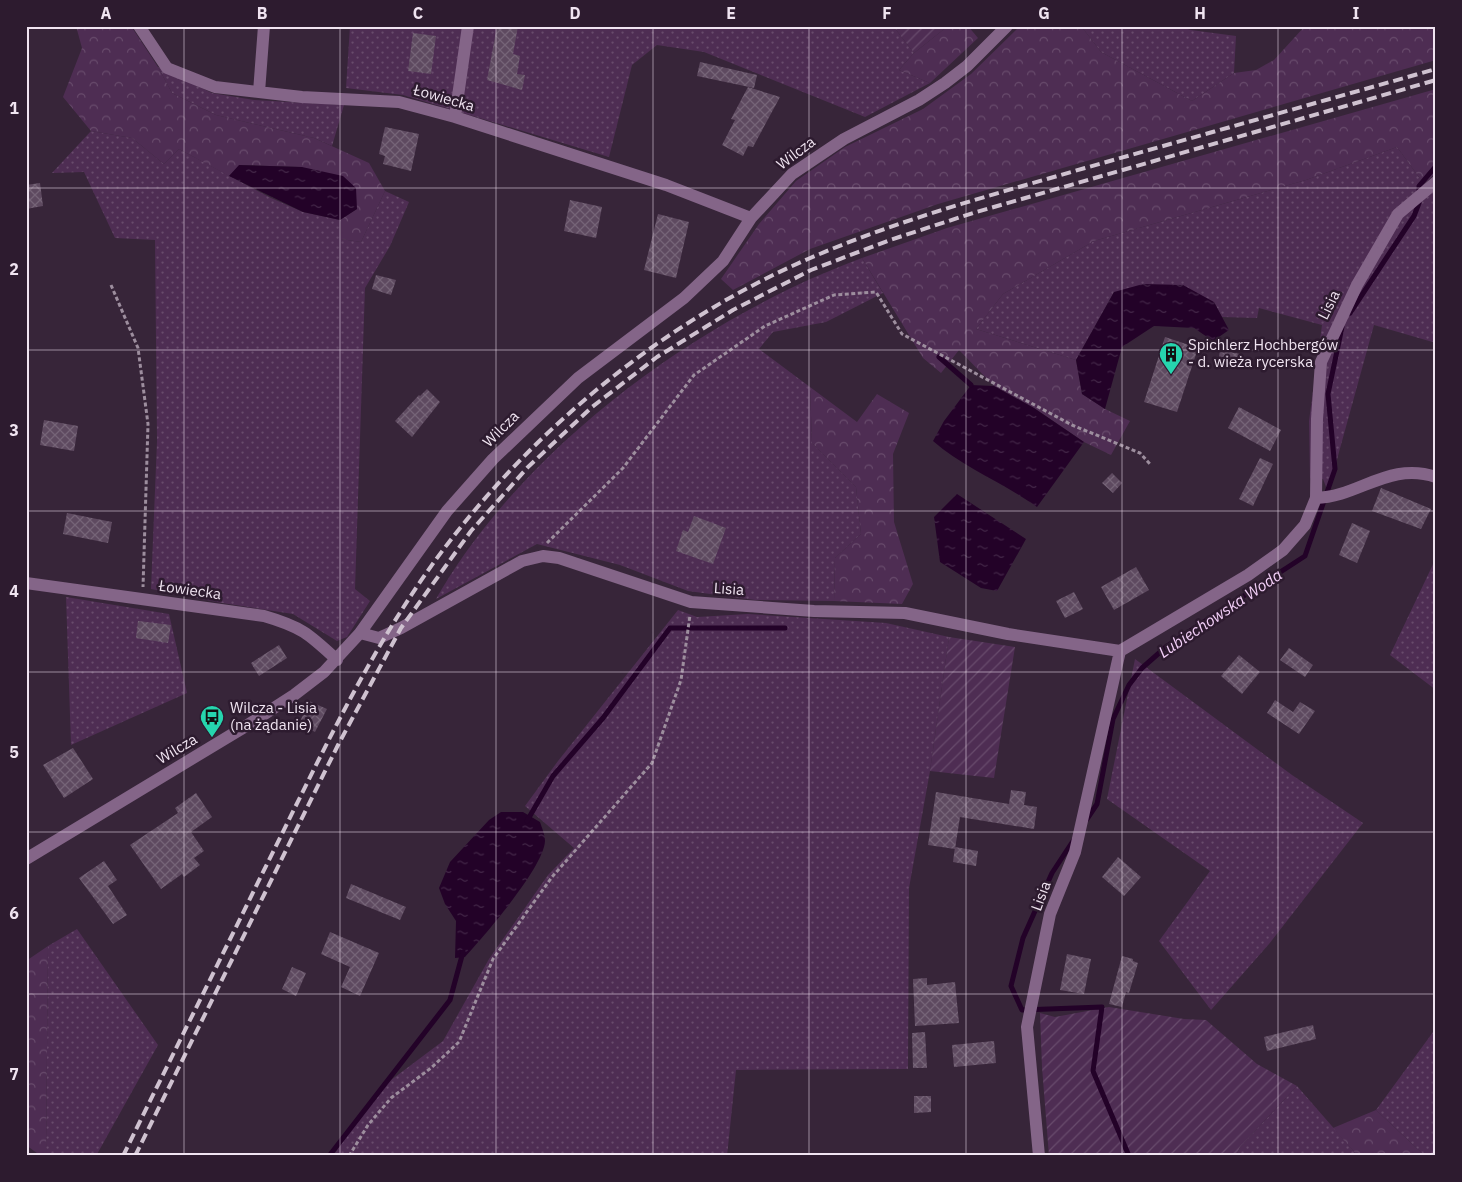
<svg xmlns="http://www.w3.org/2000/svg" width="1462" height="1182" font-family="'IBM Plex Sans',sans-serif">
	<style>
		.grass { fill: url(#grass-dots) }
		.forest { fill: url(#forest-crowns) }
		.garden { fill: url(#garden-furrows) }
		.water { fill: url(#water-ripples) }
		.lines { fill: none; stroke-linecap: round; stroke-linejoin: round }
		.stream { stroke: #230228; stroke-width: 5 }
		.building { fill: url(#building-cross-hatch) }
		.path { stroke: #9d8e9e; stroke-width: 3; stroke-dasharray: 4 2.5; stroke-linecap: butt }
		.minor { stroke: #846588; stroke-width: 12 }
		.rail { stroke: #cfc2d0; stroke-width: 4; stroke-dasharray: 10 5; stroke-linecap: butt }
		.grid { fill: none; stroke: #f0e4f1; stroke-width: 1; stroke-opacity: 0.55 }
		.labels { text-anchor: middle; stroke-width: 5; stroke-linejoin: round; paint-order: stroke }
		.street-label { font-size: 15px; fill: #f0e4f1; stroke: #2d1b2f }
		.poi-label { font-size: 15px; fill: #f0e4f1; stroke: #2d1b2f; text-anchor: start }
		.water-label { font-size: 16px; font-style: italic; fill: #f4d0f9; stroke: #2d1b2f }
		.neatline { fill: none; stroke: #f0e4f1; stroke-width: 2 }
		.grid-label { font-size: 16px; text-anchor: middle; font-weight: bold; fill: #f0e4f1 }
	</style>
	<defs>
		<pattern id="grass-dots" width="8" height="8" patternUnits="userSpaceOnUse" patternTransform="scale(1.25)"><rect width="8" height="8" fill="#4e2d53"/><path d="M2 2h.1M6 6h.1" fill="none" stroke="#684b6c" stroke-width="1.8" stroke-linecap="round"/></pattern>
		<pattern id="forest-crowns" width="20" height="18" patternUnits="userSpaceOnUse" patternTransform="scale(1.25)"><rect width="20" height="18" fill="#4e2d53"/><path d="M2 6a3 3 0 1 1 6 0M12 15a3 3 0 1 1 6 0" fill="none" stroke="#684b6c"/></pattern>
		<pattern id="garden-furrows" width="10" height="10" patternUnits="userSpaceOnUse" patternTransform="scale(1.25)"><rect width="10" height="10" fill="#4e2d53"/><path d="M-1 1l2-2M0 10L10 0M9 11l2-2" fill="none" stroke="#684b6c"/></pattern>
		<pattern id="water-ripples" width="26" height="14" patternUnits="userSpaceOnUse" patternTransform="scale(1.25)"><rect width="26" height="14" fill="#230228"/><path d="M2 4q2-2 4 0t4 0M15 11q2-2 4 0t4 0" fill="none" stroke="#432748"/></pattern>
		<pattern id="building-cross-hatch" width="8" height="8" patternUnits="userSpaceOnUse" patternTransform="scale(1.25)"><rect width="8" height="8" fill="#5e4a60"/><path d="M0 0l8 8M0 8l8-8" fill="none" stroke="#756477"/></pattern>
	</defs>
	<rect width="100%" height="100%" fill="#372539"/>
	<!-- grass -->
	<path class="grass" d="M350,26H893L914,53L899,70L930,83L865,117L704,52L657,45L632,65L609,157L403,95L346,88Z
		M1081,26H1178L1191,30L1236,36L1234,73L1192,101L1101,52Z
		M158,67L212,93L254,100L344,105L332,146L314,138L216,115L172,93Z
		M91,131L132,138L164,164L179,149L271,198L303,212L340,220L341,239L361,242L385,191L409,202L390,246L365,288L355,589L370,601L347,637L337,641L293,614L222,603L151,589L157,441L155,240L115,238L84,172L52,173Z
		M1397,147L1424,184L1436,193V343L1374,325L1328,492L1323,479L1310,478L1309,421L1322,325L1259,308L1257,318L1222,317L1214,302L1114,292L1076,360L976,329L1003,294L1094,241L1306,180Z
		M862,258L883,293L826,322L773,332L759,349L810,387L812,443L856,487L861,534L835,558L834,601L755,600L688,591L620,565L537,544L436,599C523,447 699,318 862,258Z
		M1436,558V690L1390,655Z
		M66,597L169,614L187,693L71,745Z
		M678,610L697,617L748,614L886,623L949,637L930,771L909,888L908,1069L736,1070L727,1156H333L379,1089L443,1041L489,959L548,875L574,848L525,806L558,761Z
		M1135,659L1292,775L1363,823L1269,944L1211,1010L1159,941L1210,871L1107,799Z
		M77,929L158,1045L96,1156H46L48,946Z
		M1436,1028V1156H1425L1376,1110Z
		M1297,1086L1358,1156H1236L1240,1147Z"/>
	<!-- forest -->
	<path class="forest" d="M76,26H131L158,67L172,93L216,115L314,138L369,163L385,191L361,242L341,239L340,220L357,209L302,167L240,165L229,176L179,149L164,164L132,138L91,131L63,97L82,48Z
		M948,26H968L978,38L930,83L899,70L914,53Z
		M1020,26H1081L1101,52L1192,101L1234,73L1256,70L1274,60L1305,26H1436V60L938,204L810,249L733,290L721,279L759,224L796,181L845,147L923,109L971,74Z
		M1436,89V173L1424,184L1397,147L1306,180L1094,241L1003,294L976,329L1076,360L1082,394L1105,409L1130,421L1111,455L1084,442L1034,408L994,386L959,350L941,373L923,358L862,258L947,228Z
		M810,387L857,422L877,394L909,413L893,454L894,522L913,584L902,604L834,601L835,558L861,534L856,487L812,443Z
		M48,946L46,1156H41L26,1145V961Z
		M1376,1110L1425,1156H1358L1333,1128Z"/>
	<!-- garden -->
	<path class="garden" d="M893,26H948L914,53Z
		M949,637L1015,647L994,778L930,771Z
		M1109,1007L1184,1019L1206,1020L1257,1064L1297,1086L1240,1147L1236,1156H1049L1042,1067L1040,1013L1055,1017Z"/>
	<!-- water -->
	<path class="water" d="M239,165L302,167L343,176L356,188L357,209L340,220L303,212L229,176Z
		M1143,284L1183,285L1214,302L1229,330L1213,341L1194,328L1154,326L1122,347L1105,409L1082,394L1076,360L1114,292Z
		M971,385L994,386L1034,408L1084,442L1037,507C1004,483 964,468 933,441L944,421Z
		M957,494L1026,539L997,591L981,588L940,562L934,517Z
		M501,812H523L540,822C542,828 545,835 545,841C544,867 484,936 465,957L455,958L456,921L445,904L439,888L450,862L489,820Z"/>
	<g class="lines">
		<!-- stream -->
		<path class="stream" d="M1350,313L1414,216L1419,203V186L1436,166
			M939,357L971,385
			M1087,819L1097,804L1113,719L1129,685L1142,668L1167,646L1305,556L1335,469L1328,394L1342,327
			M527,821L553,776L603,718L670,628H785
			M1073,841L1052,873L1023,938L1011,986L1022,1010L1102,1007L1093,1071L1129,1156
			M329,1156L450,1000L463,952"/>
	</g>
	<!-- building -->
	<path class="building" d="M497,26H518L513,54L520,56L517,74L525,75L522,90L487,80Z
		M413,33L436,36L431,74L408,71Z
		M700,62L757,75L754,88L697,76Z
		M748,87L780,97L753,147L748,146L743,156L722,145L735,120L731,119Z
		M385,127L419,134L411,171L383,164L385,156L379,154Z
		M40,183L43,206L26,209V185Z
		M570,200L602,207L596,238L564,231Z
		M658,214L689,222L676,278L644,270Z
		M376,275L396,280L391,295L372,289Z
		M1165,337L1198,348L1177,412L1144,402Z
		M1220,350L1240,354L1238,367L1218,363Z
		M427,389L440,402L412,437L395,421L419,395L420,396Z
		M1239,407L1281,430L1270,451L1228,428Z
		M44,420L78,426L74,451L40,445Z
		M1260,458L1273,464L1253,506L1239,499Z
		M1112,473L1122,483L1113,493L1102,483Z
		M1381,488L1431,509L1421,529L1372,511Z
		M67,513L112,522L108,543L63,534Z
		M694,516L726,528L713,564L676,551L683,530L688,532Z
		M1352,523L1370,531L1357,563L1339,555Z
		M1136,567L1149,590L1114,610L1101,587Z
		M1074,592L1083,609L1065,618L1056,601Z
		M138,621L171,625L168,643L136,638Z
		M279,645L287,658L259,676L251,663Z
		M1289,648L1313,665L1305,677L1280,660Z
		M1239,655L1260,672L1242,694L1221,676Z
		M1275,700L1293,712L1300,702L1315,711L1299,734L1267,713Z
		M309,701L327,709L315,732L299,724Z
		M73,748L93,779L64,798L43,765Z
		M1011,790L1026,792L1024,805L1037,807L1034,829L960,817L955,849L928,845L936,792L1009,804Z
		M196,793L212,817L191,832L204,851L194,858L200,865L184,877L182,874L161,889L130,845L178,813L175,808Z
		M955,847L978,851L976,866L953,862Z
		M1118,857L1141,877L1124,896L1102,877Z
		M104,861L117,880L108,886L127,915L113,924L79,878Z
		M351,884L406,907L400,920L346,898Z
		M330,932L379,953L360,996L341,987L350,967L321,954Z
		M1067,954L1091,959L1084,994L1060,990Z
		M1122,956L1133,959V961L1138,963L1129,993L1126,992L1122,1007L1109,1004Z
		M292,967L306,973L296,996L282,989Z
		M927,978V985L955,982L959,1023L915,1026L913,979Z
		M1313,1025L1316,1039L1267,1051L1264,1037Z
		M925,1032L927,1068H913L912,1033Z
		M994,1041L996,1063L954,1067L952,1045Z
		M914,1096H931V1112L914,1113Z"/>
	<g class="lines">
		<!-- path -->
		<path class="path" d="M111,285L138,348L148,424L143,587
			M547,543L623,468L694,375L765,326L834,295L876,292L902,334L1072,425L1140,453L1150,464
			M349,1156L368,1125L391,1098L431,1068L459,1042L493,959L552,877L652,763L681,680L690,615"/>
		<!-- minor -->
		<path class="minor" d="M139,26L167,68L215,87L302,97L399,102L455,117L666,185L751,218
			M259,92L264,26
			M455,117L468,26
			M1316,498C1359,497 1389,461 1436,477
			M26,583L264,616C302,627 309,634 337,660
			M360,633L379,638L401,628L522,561L543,556L559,558L691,602L814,611L905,613L1008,634L1120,651L1248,575L1283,550L1305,525L1316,498L1317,419L1321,362L1357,285L1398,214L1436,182
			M26,859L246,726L294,695L324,672L360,633L447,511L493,459L578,378L684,298L723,261L751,218L792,174L844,139L919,100L945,83L967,66L1007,26
			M1039,1156L1027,1027L1050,914L1075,852L1120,651"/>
		<!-- rail -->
		<path class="rail" d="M123,1156C171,1058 220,960 268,862C313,772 355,681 410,597C504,453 650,327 808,259C897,220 992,195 1085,168C1202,135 1319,102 1436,69
			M135,1156L338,745L401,628L471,531L528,467L592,407L657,357L733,310L811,270L890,240L973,213L1436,80"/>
	</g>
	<!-- grid -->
	<path class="grid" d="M184,26V1156M340,26V1156M496,26V1156M653,26V1156M809,26V1156M966,26V1156M1122,26V1156M1278,26V1156M26,188H1436M26,350H1436M26,511H1436M26,672H1436M26,832H1436M26,994H1436"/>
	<!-- icons -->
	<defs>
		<g id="building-pin" transform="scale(1.25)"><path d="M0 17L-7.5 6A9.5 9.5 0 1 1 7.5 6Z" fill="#26d5ae" stroke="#2d1b2f"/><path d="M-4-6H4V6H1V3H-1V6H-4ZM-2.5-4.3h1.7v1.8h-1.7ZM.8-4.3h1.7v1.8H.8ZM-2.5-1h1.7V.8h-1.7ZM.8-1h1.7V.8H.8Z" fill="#111"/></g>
		<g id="bus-pin" transform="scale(1.25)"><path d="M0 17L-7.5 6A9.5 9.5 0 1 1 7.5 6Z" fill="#26d5ae" stroke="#2d1b2f"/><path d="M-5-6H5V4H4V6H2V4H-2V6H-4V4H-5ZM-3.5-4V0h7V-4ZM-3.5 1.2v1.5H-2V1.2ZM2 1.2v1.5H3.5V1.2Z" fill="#111"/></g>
	</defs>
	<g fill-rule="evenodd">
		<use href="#building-pin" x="1171" y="354"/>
		<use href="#bus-pin" x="212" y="717"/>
	</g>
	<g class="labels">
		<!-- street labels -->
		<g class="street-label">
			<text transform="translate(444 98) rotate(16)" y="5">Łowiecka</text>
			<text transform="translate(796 153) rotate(-37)" y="5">Wilcza</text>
			<text transform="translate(1329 305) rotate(-64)" y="5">Lisia</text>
			<text transform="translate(501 429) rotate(-45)" y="5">Wilcza</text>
			<text transform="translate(729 589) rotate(4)" y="5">Lisia</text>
			<text transform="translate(190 590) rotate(8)" y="5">Łowiecka</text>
			<text transform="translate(177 749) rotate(-31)" y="5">Wilcza</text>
			<text transform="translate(1041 896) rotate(-70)" y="5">Lisia</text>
		</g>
		<!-- poi labels -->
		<g class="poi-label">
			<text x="1188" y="350">Spichlerz Hochbergów<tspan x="1188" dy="17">- d. wieża rycerska</tspan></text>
			<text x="230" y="713">Wilcza - Lisia<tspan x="230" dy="17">(na żądanie)</tspan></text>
		</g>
		<!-- water labels -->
		<g class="water-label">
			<text transform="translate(1220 613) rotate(-34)" y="6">Lubiechowska Woda</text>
		</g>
	</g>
	<!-- border -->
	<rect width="1462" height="1182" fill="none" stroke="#2d1b2f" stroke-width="55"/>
	<rect x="28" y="28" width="1406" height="1126" class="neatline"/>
	<g class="grid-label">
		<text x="106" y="19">A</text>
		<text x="262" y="19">B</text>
		<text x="418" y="19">C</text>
		<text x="575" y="19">D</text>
		<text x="731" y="19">E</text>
		<text x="887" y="19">F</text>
		<text x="1044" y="19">G</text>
		<text x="1200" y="19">H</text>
		<text x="1356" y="19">I</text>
		<text x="14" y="114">1</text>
		<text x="14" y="275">2</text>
		<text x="14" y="436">3</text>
		<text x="14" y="597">4</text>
		<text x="14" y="758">5</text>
		<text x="14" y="919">6</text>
		<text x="14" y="1080">7</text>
	</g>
</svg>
